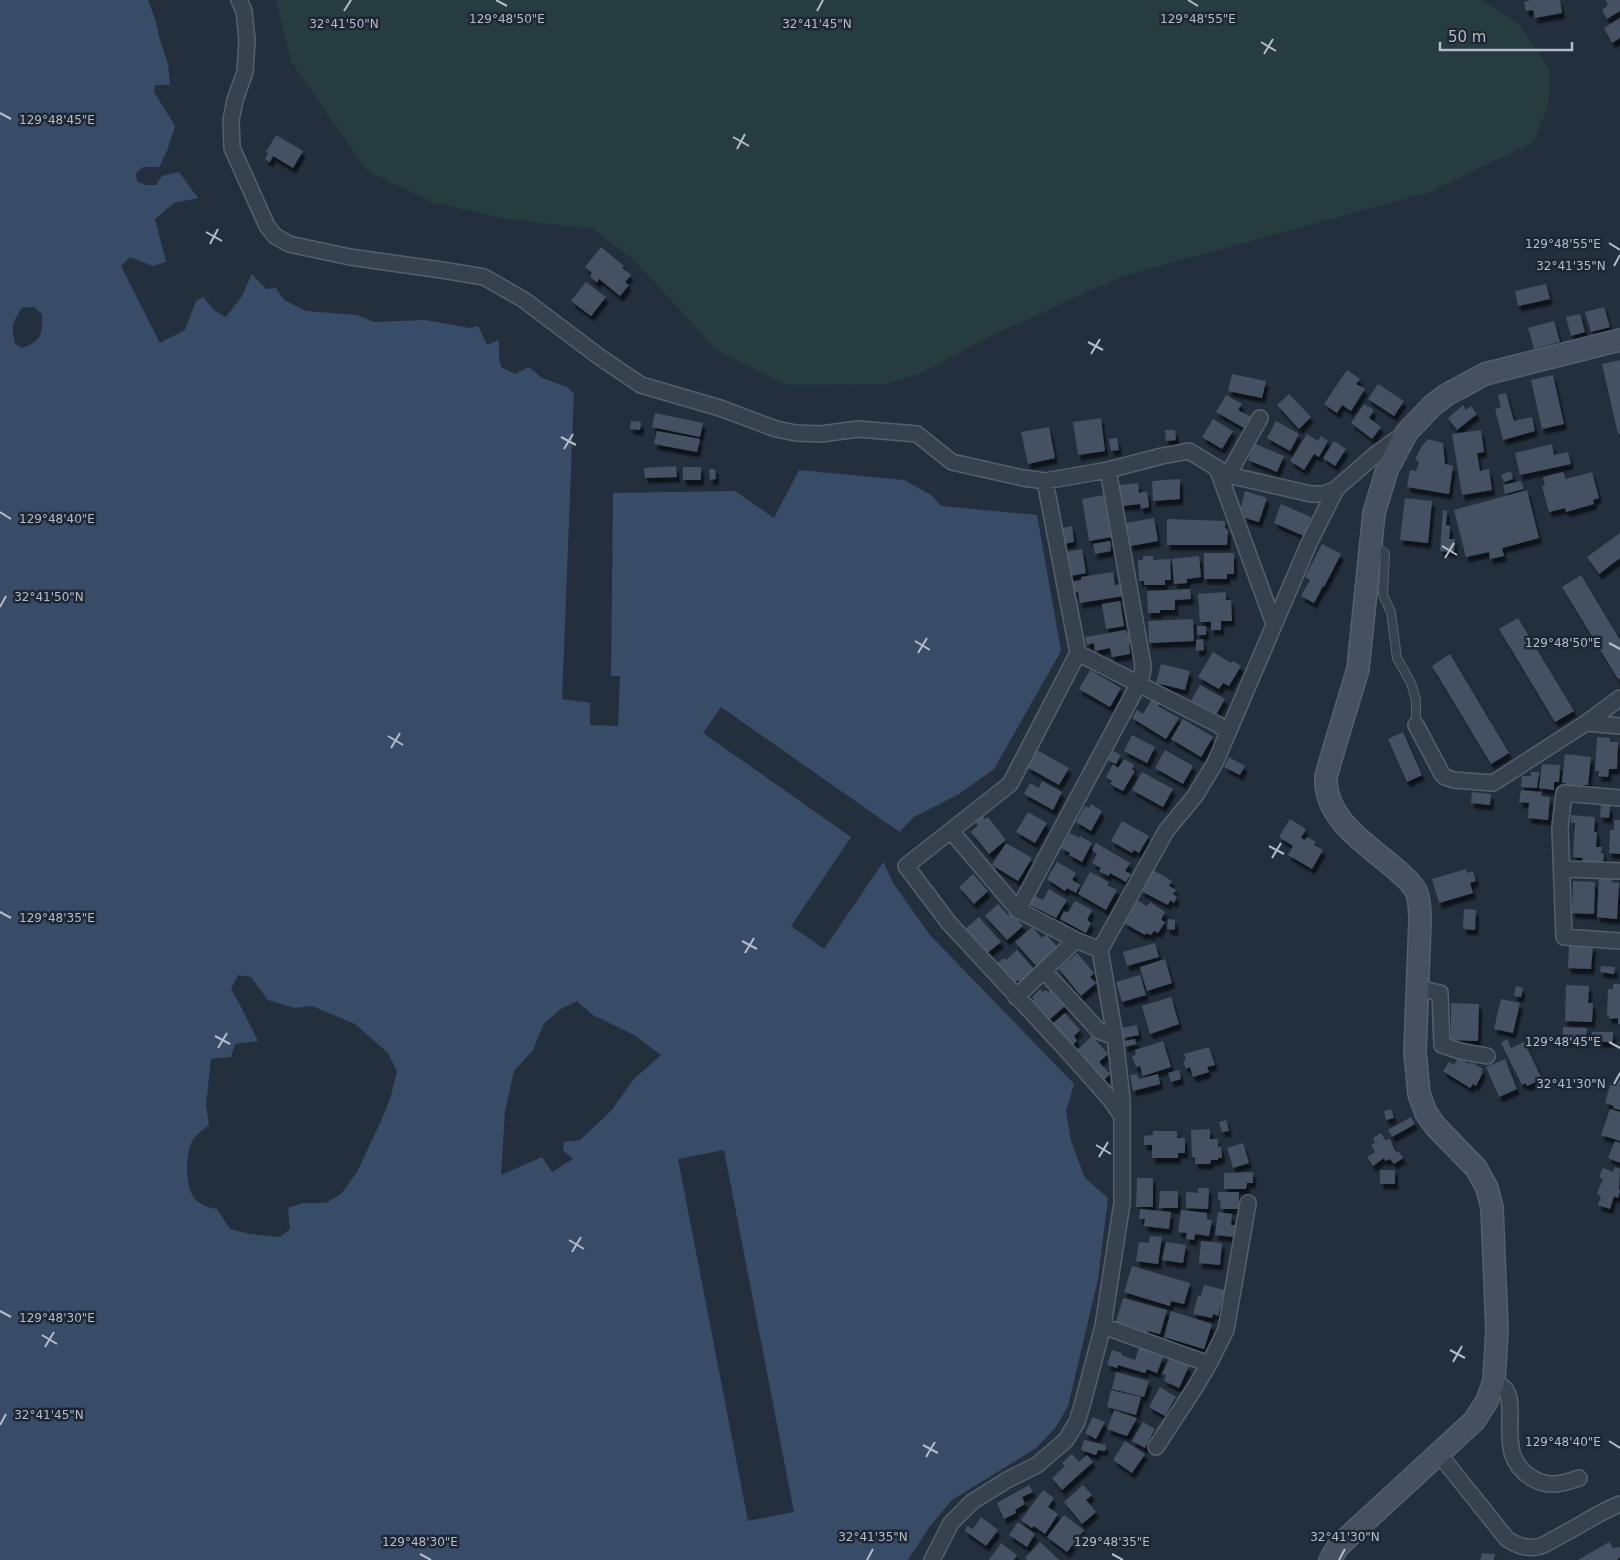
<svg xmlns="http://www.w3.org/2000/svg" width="1620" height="1560" font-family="'DejaVu Sans',sans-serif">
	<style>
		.green { fill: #263c3f }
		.water { fill: #394c67; fill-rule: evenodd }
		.pier { fill: #242f3e }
		.building { fill: #455162; filter: url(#shadow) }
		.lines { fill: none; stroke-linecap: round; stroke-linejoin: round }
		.lane-casing { stroke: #565f6c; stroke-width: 10 }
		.street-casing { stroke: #565f6c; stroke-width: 18 }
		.secondary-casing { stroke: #565f6c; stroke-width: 24 }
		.lane { stroke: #38414e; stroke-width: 8 }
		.street { stroke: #38414e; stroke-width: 15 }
		.secondary { stroke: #465061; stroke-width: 21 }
		.ticks { fill: none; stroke: #b4bcc9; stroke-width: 2 }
		.ticks-label { font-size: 12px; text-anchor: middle; fill: #b4bcc9; stroke: #1d2633; stroke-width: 5; stroke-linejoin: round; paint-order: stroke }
	</style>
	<defs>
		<filter id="shadow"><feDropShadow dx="3" dy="5.5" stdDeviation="1" flood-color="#0009"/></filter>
	</defs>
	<rect width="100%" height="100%" fill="#242f3e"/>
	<!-- green -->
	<path class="green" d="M276,0H1482L1519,24L1549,69V102L1534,142L1430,192L1123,276L993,335L919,374L886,384L787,385L715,349L659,287L632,259L593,229L507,219L431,202L367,171L291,61Z"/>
	<!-- water -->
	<path class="water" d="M0,0H148L155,19L160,40L168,64L170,85H155L154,92L175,126L167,151L159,167H143L136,173L137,181L144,185H156L162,176L179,172L198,198L174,203L155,219L166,262L153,266L130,257L121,266L160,343L185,330L196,301L203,297L215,311L226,317L242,296L252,274L266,289L276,288L284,300L306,311L357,315L374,322L425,320L470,328L478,326L487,345L499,340V357L501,367L515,374L529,367L542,378L567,387L574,394L562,699L590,703V725L618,726L620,676H611L613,493L735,491L774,518L799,470L904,480L931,495L941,506L1037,515L1061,651L994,769L959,794L914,817L879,852L893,883L930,935L1074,1084L1066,1111L1071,1141L1085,1178L1108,1198L1098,1279L1068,1406L1056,1427L1036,1448L952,1500L930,1526L908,1560H0ZM34,307L42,314C42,335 43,340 22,348L15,344C11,328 12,322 22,308ZM238,975L251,977L268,1000L294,1008L312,1006L355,1024L388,1053L397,1071L391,1096L382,1119L357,1172L341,1194L326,1203H304L288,1208L290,1229L280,1237L250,1234L230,1229L217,1209C209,1208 197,1204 193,1196C185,1185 185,1149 194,1138C198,1133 204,1129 209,1125L206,1105L211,1059L231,1057L235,1044L258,1041L240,1005L231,989ZM577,1001L593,1015L634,1035L661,1055L634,1079L611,1111L580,1140L564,1142L563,1150L573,1159L552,1172L542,1157L501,1175L505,1111L514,1071L533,1050L544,1023L561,1009Z"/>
	<!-- pier -->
	<path class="pier" d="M721,707L901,833L882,852L886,862L884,861L824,949L791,926L851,837L703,733Z
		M724,1150L794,1512L748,1521L678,1159Z"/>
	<!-- building -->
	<path class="building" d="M1531,0H1560L1562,13L1535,18L1533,10L1526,11L1524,2Z
		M1606,0H1620V11L1607,19L1602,10L1608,5Z
		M1620,18V38L1612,43L1604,28Z
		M276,135L303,151L293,168L273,156L270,162L265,159L268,153L266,152Z
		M601,247L624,266L622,268L631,275L625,282L629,285L620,296L599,279L597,283L590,276L592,273L585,267Z
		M586,282L606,297L591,316L571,301Z
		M1546,284L1550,299L1518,306L1515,291Z
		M1604,307L1610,327L1591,332L1585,312Z
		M1580,314L1585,332L1571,336L1566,317Z
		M1554,321L1560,342L1534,349L1528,328Z
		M1620,360V434H1618L1602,364Z
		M1347,370L1360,379L1356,384L1365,389L1351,411L1342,405L1337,413L1324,404Z
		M1232,374L1266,381L1262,398L1228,391Z
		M1553,375L1564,424L1542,429L1531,380Z
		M1378,384L1404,401L1394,416L1368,399Z
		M1506,393L1514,421L1532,417L1535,431L1503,440L1495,409L1501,407L1498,395Z
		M1289,394L1311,417L1299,429L1277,405Z
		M1226,395L1242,404L1238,410L1251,417L1244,428L1216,412Z
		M1364,404L1374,410L1369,418L1381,427L1372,439L1351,423Z
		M1463,405L1466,410L1471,406L1477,414L1457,430L1448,418Z
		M655,413L703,423L700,437L652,427Z
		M1101,418L1105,451L1078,455L1073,422Z
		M1213,419L1233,431L1222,449L1202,437Z
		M631,421L641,422L640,430L630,429Z
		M1276,421L1299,434L1290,451L1267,438Z
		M1049,427L1055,458L1028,464L1021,432Z
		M1165,430H1175L1176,440L1166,441Z
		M1481,430L1484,452L1477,453L1480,471L1489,469L1492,490L1462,495L1452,434Z
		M657,431L700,439L697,452L654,444Z
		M1307,434L1318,441L1321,436L1328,441L1319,457L1314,454L1304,470L1290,461Z
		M1117,438L1119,450L1111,451L1109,439Z
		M1428,439L1443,443L1445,464L1453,466L1449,494L1407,487L1410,470L1416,471L1419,462L1415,459L1422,446Z
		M1334,441L1346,449L1335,466L1323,458Z
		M1255,444L1284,456L1277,472L1248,460Z
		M1552,444L1554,455L1568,452L1571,464L1520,475L1515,453Z
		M676,466L677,477L645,478L644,468Z
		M683,467H701V480H683Z
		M709,469H715L716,479L710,480Z
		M1511,471L1513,479L1504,482L1501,475Z
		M1563,472L1566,479L1592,472L1599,498L1593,500L1594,504L1566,512L1565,508L1549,512L1542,486L1545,485L1543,477Z
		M1180,479V499L1153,501L1152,481Z
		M1521,481L1524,489L1505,494L1503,485Z
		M1138,483L1139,493L1147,491L1149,507L1141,509L1140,504L1122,506L1119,485Z
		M1527,490L1539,538L1502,548L1504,556L1490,559L1489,552L1466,557L1454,510Z
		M1245,491L1267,498L1259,522L1245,518L1241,507Z
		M1104,495L1112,537L1089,541L1082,499Z
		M1405,498L1432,501L1428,543L1400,540Z
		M1281,504L1311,517L1304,536L1274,523Z
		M1443,510L1447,511L1446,525L1450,526L1449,539H1455L1454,552L1440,551Z
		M1154,518L1158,541L1130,546L1126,523Z
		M1167,519L1225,521V528L1228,530L1227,545H1167Z
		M1072,526L1074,542L1064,544L1062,528Z
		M1620,533V558L1599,574L1587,557Z
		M1110,541L1111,551L1095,554L1093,544Z
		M1322,544L1341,554L1324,587L1323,586L1314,603L1301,596L1310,580L1305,577Z
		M1082,549L1086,573L1070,576L1065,552Z
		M1204,553H1234V574H1227V579H1204Z
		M1143,556H1153V560L1170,559L1171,580H1165V585H1144V581H1139L1138,560H1143Z
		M1199,556L1201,577L1187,579V583L1174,584L1172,559Z
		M1113,572L1115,585L1121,584L1123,596L1080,603L1078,592L1073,593L1071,582L1081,580V577Z
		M1581,575L1620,640V678L1618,679L1562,587Z
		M1190,589L1191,599L1175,600V610H1160V613H1148L1147,591Z
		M1226,592V600H1231L1232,621H1221V630H1211V622H1200L1198,594Z
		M1120,601L1124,626L1106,629L1102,604Z
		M1518,618L1574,711L1555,722L1499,629Z
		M1193,619L1194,641L1149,643L1148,621Z
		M1197,626H1206V635H1197Z
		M1126,630L1127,633H1130L1132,642L1129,643L1130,654L1112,657L1110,648L1095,651L1094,643L1087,645L1085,637Z
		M1203,639L1204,650L1196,651V640Z
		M1213,652L1231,663L1233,661L1241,666L1229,686L1223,683L1219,689L1198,677Z
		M1450,654L1509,753L1491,764L1432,666Z
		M1161,664L1190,671L1185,690L1156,683Z
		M1090,670L1121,688L1110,707L1079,689Z
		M1200,685L1225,699L1216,715L1191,701Z
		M1153,697L1160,702L1158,706L1179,718L1166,739L1132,718L1137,710L1143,714Z
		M1183,719L1213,737L1201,757L1171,739Z
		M1403,732L1422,775L1407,782L1388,739Z
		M1132,735L1155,747L1147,763L1124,751Z
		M1597,737L1610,738V742H1618L1617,769H1609L1608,777L1598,776L1599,771H1595Z
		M1037,750L1069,768L1059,785L1027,767Z
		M1165,750L1193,766L1183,784L1155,768Z
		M1113,751L1121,755L1116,764L1108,760Z
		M1565,754L1591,757L1588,785H1583V787L1566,785V783H1562Z
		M1229,757L1245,766L1240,775L1224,767Z
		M1124,759L1134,765L1132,770L1135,771L1123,791L1110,784L1112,781L1106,777L1113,764L1118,768Z
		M1542,764L1560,765L1559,782H1554V790L1539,788Z
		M1142,772L1173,789L1163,807L1132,790Z
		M1531,772H1539L1537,788L1521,787L1522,776H1531Z
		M1042,781L1062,792L1053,810L1024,794L1030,783L1039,788Z
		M1521,790L1542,792L1541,796L1550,797L1548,820L1528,818L1529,803L1519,802Z
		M1472,792L1491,794L1490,805L1471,803Z
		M1091,804L1102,811L1091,831L1076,822L1085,806L1089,808Z
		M1601,805L1610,806L1609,818L1600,817Z
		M1028,812L1047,823L1035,843L1016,832Z
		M981,814L985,819L988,817L1006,840L989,854L971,832L978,825L974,820Z
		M1571,815L1595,817L1594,832H1597L1596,847H1602L1601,853H1604L1603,863L1582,862L1583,858L1573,857L1575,823H1571Z
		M1290,819L1306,829L1301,838L1305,840L1307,837L1316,842L1314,845L1323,850L1312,869L1288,855L1293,846L1279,837Z
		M1614,820H1620V854L1609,853L1610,830H1614Z
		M1122,821L1149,836L1139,853L1134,850L1132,853L1111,841Z
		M1070,833L1079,838L1080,836L1092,843L1082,862L1069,855L1070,853L1061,848Z
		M1006,843L1032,858L1018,881L992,865Z
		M1096,843L1130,863L1125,871L1131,874L1126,882L1110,873L1108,876L1099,871L1101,868L1092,863L1097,854L1092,850Z
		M1057,862L1076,873L1072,880L1080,885L1076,893L1067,888L1065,891L1047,879Z
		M1466,869L1467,873L1473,871L1476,881L1470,883L1473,893L1439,903L1432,879Z
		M1153,870L1172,881L1169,886L1176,890L1173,894L1177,897L1174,903L1170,900L1168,905L1141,891Z
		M1090,872L1109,882L1107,885L1117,890L1106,910L1078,894Z
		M973,874L988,891L974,904L959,887Z
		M1599,878L1612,879V882L1619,883L1617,919L1597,917Z
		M1573,881L1595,882L1594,914L1572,913Z
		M1049,889L1067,900L1056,918L1030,905L1035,896L1043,900Z
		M1137,900L1147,906L1150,902L1165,912L1161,920L1165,922L1158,933L1154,931L1151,935L1146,933L1145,935L1124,923Z
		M1075,901L1092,910L1087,920L1091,923L1086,933L1060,919L1064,911L1068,913Z
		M998,904L1008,915L1011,912L1023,926L1007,940L985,916Z
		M1464,909L1476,910L1475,930L1463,929Z
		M979,917L1001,942L986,954L965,929Z
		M1168,919L1175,920V930L1167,929Z
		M1032,927L1042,938L1046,934L1058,948L1037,967L1015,942Z
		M1155,943L1159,957L1127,966L1123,952Z
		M1569,945L1593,946L1591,969L1568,968Z
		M1017,950L1034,969L1020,982L1018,980L1014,984L996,964L1004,958L1006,960Z
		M1077,953L1094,973L1090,977L1096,983L1081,996L1059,969Z
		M1165,959L1172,983L1147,991L1140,967Z
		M1601,966L1615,967L1614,974L1600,972Z
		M1140,975L1146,995L1122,1002L1116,982Z
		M1613,984H1620V1024H1618V1018L1609,1019V1015H1607L1608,989H1613Z
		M1566,985L1589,986L1588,1003H1593L1592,1022L1565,1021Z
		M1516,986L1523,988L1521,997L1514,996Z
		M1040,989L1043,992L1046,990L1048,992L1052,989L1066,1005L1049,1020L1032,1001L1034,1000L1032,997Z
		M1171,997L1179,1024L1150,1034L1142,1006Z
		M1501,999L1520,1003L1513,1033L1494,1029Z
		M1451,1003L1479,1004L1478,1041L1451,1040Z
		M1065,1013L1080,1030L1074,1036L1077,1041L1070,1047L1051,1025Z
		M1137,1025L1139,1035L1124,1038L1122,1028Z
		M1563,1027L1587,1028L1586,1042L1563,1041Z
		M1592,1032H1613V1042H1592Z
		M1092,1036L1108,1054L1099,1062L1110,1074L1102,1082L1075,1052Z
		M1135,1039L1136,1044L1125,1047L1124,1041Z
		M1507,1039L1511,1048L1524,1042L1542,1079L1527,1086L1525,1083L1522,1085L1501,1043Z
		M1163,1041L1171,1067L1143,1076L1140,1066L1136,1067L1132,1056L1136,1055L1135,1050Z
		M1209,1047L1215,1065L1207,1067L1209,1072L1193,1077L1190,1067L1186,1069L1183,1061L1186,1060L1184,1054Z
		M1458,1058L1470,1064L1471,1062L1483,1069L1481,1071L1483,1072L1476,1086L1473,1084L1470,1088L1443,1071L1449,1062L1454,1065Z
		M1505,1059L1517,1089L1499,1097L1486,1067Z
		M1179,1070L1181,1079L1171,1082L1168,1073Z
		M1137,1074L1139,1079L1158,1074L1160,1084L1133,1091L1130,1075Z
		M1620,1079V1110L1613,1108L1614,1106L1605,1103L1610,1085L1616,1086Z
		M1391,1109L1394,1118L1386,1120L1384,1111Z
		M1610,1109L1620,1112V1141L1601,1135Z
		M1411,1117L1415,1124L1392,1137L1388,1130Z
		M1226,1120L1229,1131L1222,1132L1219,1122Z
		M1210,1129V1139H1218V1147L1221,1146L1222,1158H1218V1160H1211L1210,1164H1195V1157H1192L1191,1130Z
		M1153,1131H1177V1138H1185V1153H1178V1158H1152V1145H1144V1136L1153,1135Z
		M1381,1133L1385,1140L1390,1139L1395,1151L1400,1153L1403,1158L1394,1164L1390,1159L1385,1161L1384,1158L1373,1166L1367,1157L1375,1152L1371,1145L1375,1143L1373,1138Z
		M1615,1141L1620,1143V1163L1608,1158Z
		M1243,1143L1249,1163L1233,1168L1227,1148Z
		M1615,1167L1620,1169L1619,1188L1620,1191L1618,1198L1614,1196L1610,1209L1598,1205L1601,1196L1597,1194L1603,1179L1599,1177L1603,1168L1613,1172Z
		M1380,1170H1395V1184H1380Z
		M1253,1172V1183H1247L1246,1189H1224V1173Z
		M1137,1178H1153V1207H1136Z
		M1198,1188H1209L1208,1209L1186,1208V1192L1198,1193Z
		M1160,1191H1178V1208H1159Z
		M1218,1192H1239V1209H1221L1220,1200H1218Z
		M1140,1209L1171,1212L1169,1229L1144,1226L1145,1219H1139Z
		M1181,1210L1207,1213V1219L1212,1220L1209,1236L1195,1234L1194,1240L1186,1239L1187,1233L1178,1232Z
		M1218,1212L1232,1214L1231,1225H1235L1233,1237L1215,1235Z
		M1150,1236L1162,1237L1158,1264L1136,1261L1139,1242L1149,1243Z
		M1201,1241L1222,1243L1220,1265L1199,1263Z
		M1166,1242L1186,1245L1183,1263L1162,1260Z
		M1132,1266L1190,1283L1184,1304L1171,1301L1170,1306L1124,1292Z
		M1204,1285L1225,1290L1218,1316L1213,1314L1212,1318L1193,1314L1198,1296H1201Z
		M1123,1298L1167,1310L1160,1334L1148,1331L1146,1336L1132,1331L1133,1327L1116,1322Z
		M1171,1311L1212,1324L1204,1349L1164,1337Z
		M1139,1348L1163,1357L1157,1373L1147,1369L1145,1373L1118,1365L1117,1368L1107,1365L1112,1350L1122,1353L1121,1355L1135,1360Z
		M1170,1357L1189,1366L1179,1388L1164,1381L1166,1375L1162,1374Z
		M1116,1372L1149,1381L1144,1397L1112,1389Z
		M1160,1387L1176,1397L1165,1416L1149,1407Z
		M1111,1390L1141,1397L1136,1415L1107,1407Z
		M1114,1410L1137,1418L1127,1436L1107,1429Z
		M1093,1417L1105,1422L1096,1439L1085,1433Z
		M1143,1422L1155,1429L1145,1448L1132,1441Z
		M1084,1440L1106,1445L1105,1451L1098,1450L1096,1455L1081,1450Z
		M1125,1441L1145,1454L1132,1473L1113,1460Z
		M1072,1454L1079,1462L1087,1455L1093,1462L1062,1490L1052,1478L1065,1466L1062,1463Z
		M1029,1485L1033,1492L1022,1497L1025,1504L1015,1510L1016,1513L1004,1519L997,1503Z
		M1083,1485L1092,1495L1086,1500L1096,1512L1082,1524L1064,1502Z
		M1043,1490L1054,1498L1048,1507L1058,1514L1045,1534L1034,1526L1032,1528L1021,1520Z
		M1064,1515L1084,1530L1067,1552L1047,1537Z
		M981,1517L998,1530L986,1546L965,1531L967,1526L973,1529Z
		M1018,1522L1035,1534L1027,1547L1009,1535Z
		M1040,1542L1059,1560H1027L1025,1558Z
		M1609,1542L1613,1548L1619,1547L1620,1548V1557L1617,1560H1578Z
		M1001,1543L1017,1555L1014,1560H989Z
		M1482,1553L1495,1554L1494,1560H1480Z"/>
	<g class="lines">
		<!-- lane casing -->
		<g class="lane-casing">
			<path id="lane" d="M1373,546L1385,553L1383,595L1391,612L1397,658L1411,683L1416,700V725"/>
		</g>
		<!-- street casing -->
		<g class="street-casing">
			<path id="street" d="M239,0L244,11L247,40L245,72L235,100L231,120L232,148L267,226L275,236L289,244L350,257L442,270L484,277L524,300L601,358L641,385L720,408L776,429L796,433L821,434L858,429L917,434L952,462L1023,478L1045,481L1108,470L1162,456L1189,451L1228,475L1311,494H1324L1336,489L1376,454L1404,434
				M1217,468L1274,624
				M1228,475L1260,418
				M1045,481L1078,653L1010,784L906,866L949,923L1072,1056L1110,1099L1122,1116
				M1078,653L1217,724L1228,732
				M1586,723L1620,726
				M1416,725L1442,774L1445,777L1454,780L1493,783L1586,723L1620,698
				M1620,798L1564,793L1560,828L1564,937L1620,941
				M951,831L1018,910L1076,940L1100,950
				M1562,869L1620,871
				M1018,910L1138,685L1142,675L1143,665L1108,470
				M1044,971L1099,1031L1115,1037
				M1418,988L1440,993L1442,1045L1460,1051L1487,1056
				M1016,997L1076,940
				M1103,1326L1209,1364L1226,1330L1248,1203
				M1494,1381C1497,1383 1501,1385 1504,1388C1510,1394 1510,1404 1510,1413C1510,1439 1506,1462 1532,1478C1548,1488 1562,1484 1579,1478
				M1156,1447L1196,1386L1209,1364
				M1439,1454L1507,1539C1516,1545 1526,1549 1537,1547C1543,1546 1549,1542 1554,1539C1577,1528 1597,1513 1620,1504
				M932,1560L951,1523L972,1502L1007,1480L1037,1465L1066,1440L1077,1422L1083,1402L1103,1326L1122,1203V1100L1115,1037L1100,950L1166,831L1195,796L1215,763L1310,541L1336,489"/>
		</g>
		<!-- secondary casing -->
		<g class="secondary-casing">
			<path id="secondary" d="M1330,1560L1337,1548L1347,1538L1474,1421L1487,1401L1494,1381L1497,1330L1492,1208L1487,1188L1476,1168L1436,1127L1426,1113L1419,1094L1415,1052L1420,921C1420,912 1420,900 1416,891C1411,881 1400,873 1392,866C1365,843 1324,818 1326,777C1327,772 1329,767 1330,762L1358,669L1374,513L1387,470L1407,432L1433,405L1446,395L1485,374L1620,340"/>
		</g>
		<!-- lane -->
		<use href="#lane" class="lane"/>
		<!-- street -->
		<use href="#street" class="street"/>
		<!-- secondary -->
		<use href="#secondary" class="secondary"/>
	</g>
	<!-- ticks -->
	<path class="ticks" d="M496,0L507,6M1188,0L1198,6M344,11L351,0M817,11L823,0M1261,42L1276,51M1264,54L1273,39M0,113L11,119M733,137L749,146M737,149L745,134M206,232L222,241M1609,243L1620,250M210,244L218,229M1614,266L1620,255M1088,342L1103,350M1091,354L1100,339M561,437L576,445M564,449L573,434M0,512L11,519M1442,546L1457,555M1445,558L1454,543M0,607L6,596M915,641L930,650M1609,643L1620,649M918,653L927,638M388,736L403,745M391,748L400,733M1269,846L1284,854M1272,858L1281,843M0,912L11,918M742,941L757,949M745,953L754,938M215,1036L230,1044M1609,1042L1620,1048M218,1048L227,1033M1614,1084L1620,1073M1096,1145L1111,1154M1099,1157L1108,1142M569,1240L584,1249M572,1252L581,1237M0,1311L11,1317M42,1335L57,1344M45,1347L54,1332M1450,1350L1465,1358M1453,1362L1462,1346M0,1425L6,1414M1609,1441L1620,1448M923,1445L938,1453M926,1457L935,1442M420,1554L431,1560M1112,1554L1123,1560M867,1560L873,1549M1339,1560L1345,1549"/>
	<g class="ticks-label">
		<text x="507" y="23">129°48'50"E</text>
		<text x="1198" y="23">129°48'55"E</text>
		<text x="344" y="28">32°41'50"N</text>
		<text x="817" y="28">32°41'45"N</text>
		<text x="57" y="124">129°48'45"E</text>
		<text x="1563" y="248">129°48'55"E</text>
		<text x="1571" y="270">32°41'35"N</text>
		<text x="57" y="523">129°48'40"E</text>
		<text x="49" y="601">32°41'50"N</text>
		<text x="1563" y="647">129°48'50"E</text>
		<text x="57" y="922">129°48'35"E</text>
		<text x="1563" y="1046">129°48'45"E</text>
		<text x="1571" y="1088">32°41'30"N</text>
		<text x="57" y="1322">129°48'30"E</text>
		<text x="49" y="1419">32°41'45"N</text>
		<text x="1563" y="1446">129°48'40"E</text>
		<text x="873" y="1541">32°41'35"N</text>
		<text x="1345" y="1541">32°41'30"N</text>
		<text x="420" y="1546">129°48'30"E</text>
		<text x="1112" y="1546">129°48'35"E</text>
	</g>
	<!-- scale -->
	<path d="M1440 42v8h132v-8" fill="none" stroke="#b4bcc9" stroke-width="2.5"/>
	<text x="1448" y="42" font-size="15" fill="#b4bcc9" stroke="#1d2633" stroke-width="4" paint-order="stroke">50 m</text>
</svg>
